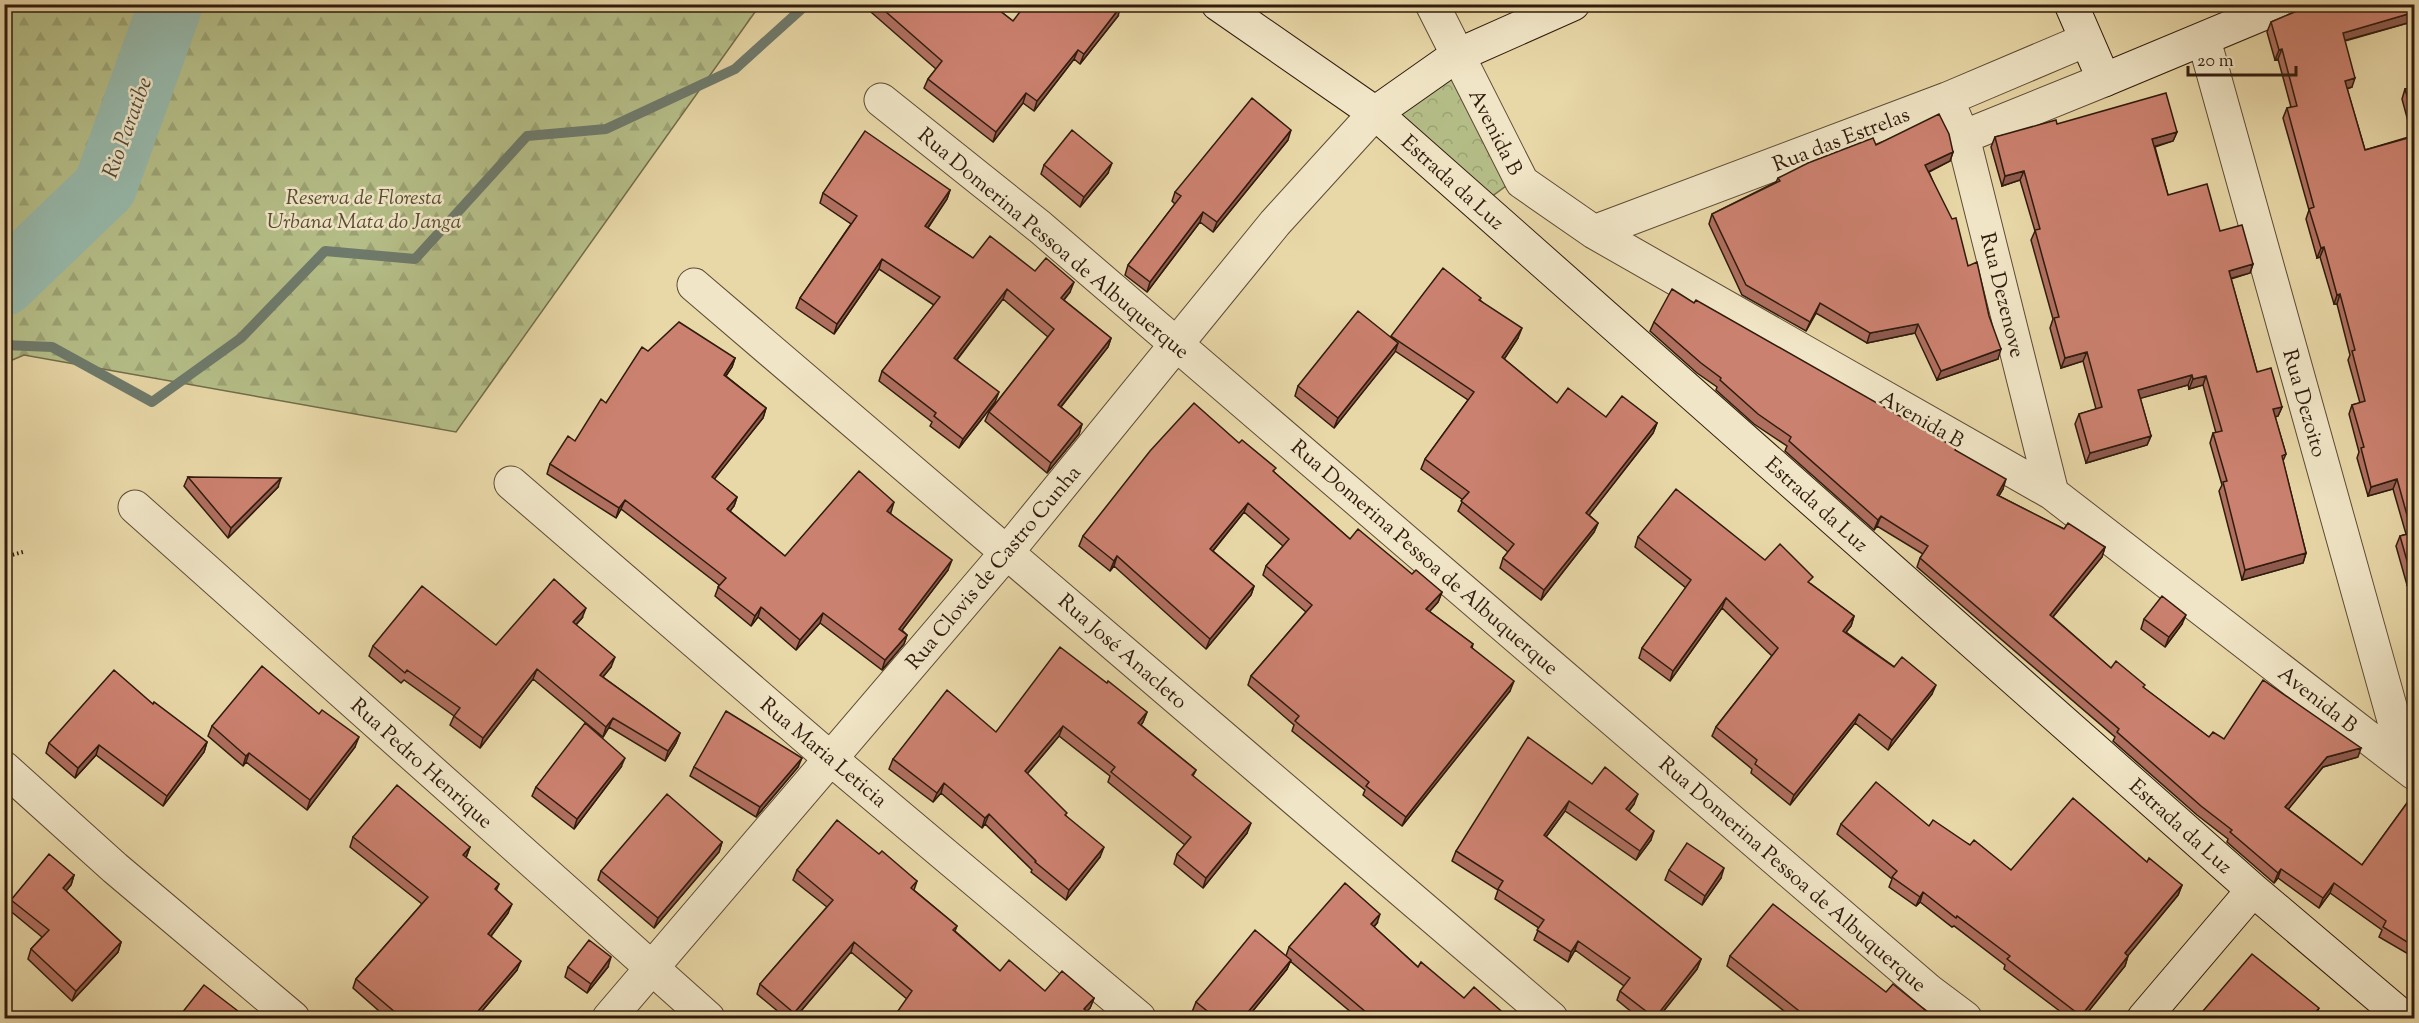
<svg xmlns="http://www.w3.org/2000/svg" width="2419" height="1023" font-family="'Sorts Mill Goudy',serif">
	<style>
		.forest { fill: url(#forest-firs); stroke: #726c4a; stroke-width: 1.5 }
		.park { fill: url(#park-crowns); stroke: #726c4a; stroke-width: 1.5 }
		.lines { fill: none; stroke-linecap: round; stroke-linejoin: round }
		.stream { stroke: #6e7a6c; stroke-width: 10 }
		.river { stroke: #97b9ab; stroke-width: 64 }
		.street-casing { stroke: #5e4a34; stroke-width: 35 }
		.secondary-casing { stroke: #301b0d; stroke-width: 35 }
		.path { stroke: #301b0d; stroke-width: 4; stroke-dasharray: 1.5 3; stroke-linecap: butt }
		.street { stroke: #f0e5c6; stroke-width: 33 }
		.secondary { stroke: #f0e5c6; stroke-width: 33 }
		.wall { fill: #af6f5f; stroke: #301b0d; stroke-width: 1.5 }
		.shaded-wall { fill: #8e5a4e; stroke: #301b0d; stroke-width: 1.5 }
		.building { fill: #cb816f; stroke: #301b0d; stroke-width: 1.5 }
		.labels { text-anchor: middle; stroke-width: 5; stroke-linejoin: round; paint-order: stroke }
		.street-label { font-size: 21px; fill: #301b0d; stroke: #f0e5c6 }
		.park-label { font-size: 21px; font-style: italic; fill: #584c32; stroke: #f0e5c6 }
		.water-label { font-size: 22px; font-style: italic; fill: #4f4a3c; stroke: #f0e5c6 }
	</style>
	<defs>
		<pattern id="forest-firs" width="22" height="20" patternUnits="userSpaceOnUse" patternTransform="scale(1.5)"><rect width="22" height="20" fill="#b5be88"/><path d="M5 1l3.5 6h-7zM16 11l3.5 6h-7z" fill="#9ca374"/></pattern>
		<pattern id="park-crowns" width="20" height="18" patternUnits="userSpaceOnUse" patternTransform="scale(1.5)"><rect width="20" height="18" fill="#b5be88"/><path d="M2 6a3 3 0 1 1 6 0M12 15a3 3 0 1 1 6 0" fill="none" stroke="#9ca374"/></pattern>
	</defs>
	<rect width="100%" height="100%" fill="#e8d7a7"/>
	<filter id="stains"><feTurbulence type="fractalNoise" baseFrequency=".00333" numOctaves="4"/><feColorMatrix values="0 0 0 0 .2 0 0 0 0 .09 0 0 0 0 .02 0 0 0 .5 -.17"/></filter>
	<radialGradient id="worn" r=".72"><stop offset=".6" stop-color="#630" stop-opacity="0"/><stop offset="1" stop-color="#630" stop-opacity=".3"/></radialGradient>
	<!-- forest -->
	<path class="forest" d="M4,5L5,4L760,5L456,432L24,355L5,363Z"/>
	<!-- park -->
	<path class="park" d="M1454,64L1514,180L1487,200L1386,111Z"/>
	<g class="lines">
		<!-- stream -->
		<path class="stream" d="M4,345L52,347L152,402L241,338L325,251L415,259L527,136L606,129L735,69L807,4"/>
		<!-- river -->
		<path class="river" d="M4,284L105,187L171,4"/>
		<!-- street casing -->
		<g class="street-casing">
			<path id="street" d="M1432,4L1522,182L1594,232L2052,493L2414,773
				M2204,40L2407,767
				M1947,99L1963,137L2052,493
				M881,100L1040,227L1929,991L1965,1018
				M1963,137L2104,80
				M1594,232L1947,99L2086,40
				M694,285L1551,1018
				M511,483L831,759L1139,1018
				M135,507L708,1018
				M4,768L115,868L293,1018
				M609,1018L1007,552L1275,223L1375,113"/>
		</g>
		<!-- secondary casing -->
		<g class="secondary-casing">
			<path id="secondary" d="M1218,4L1375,113L2253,890L2404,1018
				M2071,4L2104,80L2286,4
				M1375,113L1456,56L1573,4
				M2144,1018L2253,890"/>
		</g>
		<!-- path -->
		<path class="path" d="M4,557L23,552"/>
		<!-- street -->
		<use href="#street" class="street"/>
		<!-- secondary -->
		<use href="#secondary" class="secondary"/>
	</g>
	<!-- wall -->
	<path class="wall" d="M864,4H991L1013,21L1118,16L1080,64L1074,59L1034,111L1023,103L993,142L924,88L928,79L936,69L864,6Z
		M2304,6L2415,21L2345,41L2352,87L2347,89L2365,150L2412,136L2402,99L2405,89L2415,87V384H2413L2415,390V591L2412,583L2407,585L2396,546L2400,536L2406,534L2393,489L2368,496L2357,458L2359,452L2349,414L2352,405L2360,403L2348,360L2350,355L2337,304H2334L2320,257L2317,258L2306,219L2309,210L2283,118L2287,108L2291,107L2278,59L2275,60L2267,32L2271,22L2297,11Z
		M2057,124L2177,132L2173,141L2155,147L2168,195L2220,231L2253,264L2250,273L2231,279L2257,372L2282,407L2278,416L2275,417L2286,454L2283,461L2306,553L2303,563L2242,580L2219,491L2222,485L2210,443L2213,433H2216L2203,385L2189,389L2188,385L2140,398L2151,436L2147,445L2086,463L2075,424L2079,414L2096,409L2083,361L2061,368L2050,328L2053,319L2031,240L2035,231L2020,180L2002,186L1991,147L1995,137Z
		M1288,140L1213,232L1200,222L1147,292L1125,275L1128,265L1175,204L1172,201L1175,192Z
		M1876,145L1953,152L1950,161L1929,172L1968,266L1998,359L1937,380L1915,333L1867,343L1816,313L1806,331L1742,295L1709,224L1712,214L1776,182L1778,178Z
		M1044,165L1108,173L1080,207L1041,174Z
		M950,190L947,199L928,228L973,258L1035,271L1070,292L1064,300L1111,338L1108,347L1061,407L1082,424L1079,434L1047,473L985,421L989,412L1048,337L1003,299L957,360L995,402L959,448L930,426L932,422L879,381L882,371L934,305L879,269L834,334L796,308L800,298L851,224L820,203L823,193Z
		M1480,300L1518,338L1504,359L1557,403L1606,417L1657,423L1653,433L1589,515L1598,523L1594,532L1541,600L1500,568L1503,558L1508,552L1458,511L1463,500L1421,469L1425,459L1468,400L1395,351L1334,428L1295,396L1298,386L1391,337Z
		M1694,303L1955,450L2003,489L1999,496L2064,529L2105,547L2102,557L2053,617L2111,668L2144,688L2209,737L2358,757L2323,767L2288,809L2362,865L2415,792V958L2379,937L2382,930L2330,893L2319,908L2278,878L2274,883L2227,842L2228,839L2197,815L2113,741L2115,737L1917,567L1920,558L1923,554L1877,526L1874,530L1785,451L1787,446L1754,424L1716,390L1717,387L1697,373L1650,331L1654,322Z
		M648,351L735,358L732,367L726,376L766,408L763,418L714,479L737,497L734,506L730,511L785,556L891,512L890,513L948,570L902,630L907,635L904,644L882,670L820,623L796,650L758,617L751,626L715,596L719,585L621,509L616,518L547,474L550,464L575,441Z
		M1239,443L1274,472L1350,539L1442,592L1438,602L1429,611L1473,644L1472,648L1510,691L1402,826L1363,795L1365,790L1292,731L1294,725L1248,685L1251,676L1306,612L1263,575L1266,566L1283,546L1244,512L1213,551L1254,586L1251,595L1206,649L1114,566L1110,571L1079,546L1083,536Z
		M188,477L278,487L228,538L184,486Z
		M1638,537L1765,560L1811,584L1854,616L1851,626L1846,632L1932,694L1888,750L1855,723L1790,805L1751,773L1752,769L1712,736L1716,727L1772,656L1722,608L1670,681L1639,658L1642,648L1686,588L1635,547Z
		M582,618L576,625L611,667L603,677L680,733L676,743L665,761L609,727L603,737L533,679L480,748L450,725L454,716L404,680L401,683L369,656L373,646L496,645Z
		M2144,619L2182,624L2165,647L2141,629Z
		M1107,683L1147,712L1143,722L1141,725L1196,770L1193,776L1247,833L1203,888L1174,864L1177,854L1185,845L1108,782L1110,776L1059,736L1027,774L1066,816L1100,857L1066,900L1031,872L1032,870L985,824L982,828L941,793L933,802L889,769L893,759L996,732Z
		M153,704L207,742L204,752L163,806L96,755L75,778L46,753L49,743Z
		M212,726L355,747L307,810L246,762L243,766L208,736Z
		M621,767L574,829L532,796L536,787Z
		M694,767H798L756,817L690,776Z
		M1592,784L1634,804L1629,811L1651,840L1636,860L1565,811L1546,837L1701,959L1697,969L1658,1018H1639L1617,1000L1620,991L1624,986L1575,950L1568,962L1534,940L1539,928L1495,899L1498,890L1452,861L1456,851Z
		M1841,824L1929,826L1970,845L2011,870L2147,862L2182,885L2178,895L2128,955L2125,966L2083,1018H2069L2004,969L2005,965L1954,926L1952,927L1920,902L1916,906L1889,887L1892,879L1837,834Z
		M353,837L470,847L466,858L499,884L496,891L508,913L491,936L517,970L476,1018H387L353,988L356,979L422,904L350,847Z
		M722,842L719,852L654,928L598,880L601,871Z
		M879,854L917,881L914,890L957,926L955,931L1000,971L1045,991L1094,998L1090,1008L907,999L851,952L795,1018H786L757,994L760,984L827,907L793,880L797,870Z
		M1669,870L1721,878L1702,905L1665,880Z
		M74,875L71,885L66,891L121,942L118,952L72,1001L28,959L31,949L42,937L8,909L11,900Z
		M1377,923L1374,927L1418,967L1464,998L1507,1018H1358L1290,961L1287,969L1247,1018H1200L1192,1012L1196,1002L1286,956L1289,947Z
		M1730,956L1886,992L1935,1018H1793L1727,966Z
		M568,967H608L587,993L565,977Z"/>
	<!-- shaded-wall -->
	<path class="shaded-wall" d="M1121,6L1118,16L1080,64L1084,54Z
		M2415,12V21L2339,42L2343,33Z
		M2282,49L2278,59L2275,60L2279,50Z
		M1078,50L1074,59L1034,111L1037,101Z
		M2355,78L2352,87L2342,90L2345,81Z
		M1026,93L1023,103L993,142L996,132Z
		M1291,130L1288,140L1213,232L1217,222Z
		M2177,132L2173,141L2149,148L2152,139Z
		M1953,152L1950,161L1922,175L1925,165Z
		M1112,163L1108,173L1080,207L1084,197Z
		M2024,171L2020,180L2002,186L2005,176Z
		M950,190L947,199L922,236L925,226Z
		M1203,212L1200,222L1147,292L1150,282Z
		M2324,247L2320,257L2317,258L2321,248Z
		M882,259L879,269L834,334L837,324Z
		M2253,264L2250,273L2225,280L2229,271Z
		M1074,282L1070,292L1057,308L1061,298Z
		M1007,289L1003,299L951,367L954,358Z
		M2340,294L2337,304H2334L2337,295Z
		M1820,303L1816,313L1806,331L1810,322Z
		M1918,324L1915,333L1867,343L1870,333Z
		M1522,328L1518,338L1499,367L1502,357Z
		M1111,338L1108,347L1055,414L1058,405Z
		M1398,343L1395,352L1334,428L1338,418Z
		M2001,349L1998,359L1937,380L1941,371Z
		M2087,352L2083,361L2061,368L2065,358Z
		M735,358L732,367L720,384L724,375Z
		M2192,375L2188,385L2135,400L2138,390Z
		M2415,375V384L2407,386L2411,376Z
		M2206,376L2203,385L2189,389L2193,379Z
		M999,392L995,402L959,448L963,439Z
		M2282,407L2278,416L2269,419L2273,409Z
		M766,408L763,418L708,487L712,477Z
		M1657,423L1653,433L1583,523L1586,513Z
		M1082,424L1079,434L1047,473L1051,463Z
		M2151,436L2147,445L2086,463L2090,453Z
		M281,478L278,487L228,538L231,528Z
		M2006,479L2003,489L1993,505L1997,495Z
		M2397,479L2393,489L2368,496L2371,487Z
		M737,497L734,506L724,519L727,509Z
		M625,500L621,509L616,518L619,508Z
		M894,502L891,512L883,520L887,511Z
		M1248,503L1244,512L1207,558L1210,549Z
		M1881,516L1877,526L1874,530L1878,520Z
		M1598,523L1594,532L1541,600L1544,590Z
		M2105,547L2102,557L2046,625L2050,615Z
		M2306,553L2303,563L2242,580L2245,570Z
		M1117,556L1114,566L1110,571L1114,561Z
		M952,560L948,570L896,638L899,629Z
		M2415,574V577L2412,583L2407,585L2411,575Z
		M1254,586L1251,595L1206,649L1210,639Z
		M1442,592L1438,602L1423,619L1426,609Z
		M1726,598L1722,608L1670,681L1673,671Z
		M761,607L758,617L751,626L755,616Z
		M586,608L582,618L569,632L573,622Z
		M823,613L820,623L796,650L800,640Z
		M2186,615L2182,624L2165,647L2169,637Z
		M1854,616L1851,626L1840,640L1843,631Z
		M907,635L904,644L882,670L885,660Z
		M615,657L611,667L596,685L600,675Z
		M537,669L533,679L480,748L483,738Z
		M1514,681L1510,691L1402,826L1406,817Z
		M1936,685L1932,694L1888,750L1892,740Z
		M1147,712L1143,722L1135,733L1138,723Z
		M1859,714L1855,723L1790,805L1794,795Z
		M613,718L609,727L603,737L606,727Z
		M1063,726L1059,736L1021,781L1025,771Z
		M680,733L676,743L665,761L668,751Z
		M359,737L355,747L307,810L310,800Z
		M207,742L204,752L163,806L167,796Z
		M99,745L96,755L75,778L78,768Z
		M2361,748L2358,757L2323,767L2282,817L2285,807L2327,757Z
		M249,753L246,762L243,766L246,756Z
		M625,758L621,767L574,829L577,819Z
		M802,758L798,767L756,817L760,807Z
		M944,783L941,793L933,802L937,793Z
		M1638,794L1634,804L1622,819L1626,809Z
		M1569,801L1565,811L1540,845L1544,835Z
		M989,814L985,824L982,828L985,818Z
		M1251,823L1247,833L1203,888L1206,878Z
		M1654,831L1651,840L1636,860L1640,851Z
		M722,842L719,852L654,928L658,918Z
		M470,847L466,857L459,865L463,855Z
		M1104,847L1100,857L1066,900L1069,890Z
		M1724,868L1721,878L1702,905L1705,896Z
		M2281,869L2278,878L2274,883L2278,873Z
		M74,875L71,885L60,898L63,888Z
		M2334,883L2330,893L2319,908L2323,898Z
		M2182,885L2178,895L2122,963L2125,953Z
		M1923,892L1920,902L1916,906L1920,897Z
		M512,904L508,913L485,944L488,934Z
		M1380,914L1377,923L1367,934L1371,924Z
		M1578,941L1575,950L1568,962L1571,952Z
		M121,942L118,952L72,1001L76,991Z
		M854,942L851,952L795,1018H792L794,1013Z
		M2128,956L2125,966L2083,1018H2080L2081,1016Z
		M611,957L608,967L587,993L591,984Z
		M1701,959L1697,969L1658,1018H1654Z
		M1291,960L1287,969L1247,1018H1243Z
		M521,961L517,970L476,1018H472Z
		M1094,998L1090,1008L1081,1018L1084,1009Z
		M2319,1008L2315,1018H2311Z"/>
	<!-- building -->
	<path class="building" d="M877,4H991L1013,21L1026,4H1119L1121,6L1084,54L1078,50L1037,101L1026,93L996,132L928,79L942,61Z
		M2305,4H2415V12L2343,33L2355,78L2345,81L2365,150L2415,136V375L2411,376L2415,390V574L2411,575L2400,536L2412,533L2397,479L2371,487L2361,448L2364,447L2352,405L2365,401L2352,351L2355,350L2340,294L2337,295L2324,247L2321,248L2309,209L2314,207L2287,108L2297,106L2282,49L2279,50L2271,22L2297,11Z
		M2415,87V122L2405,89Z
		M2166,93L2177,132L2152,139L2168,195L2207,184L2220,231L2242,225L2253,264L2229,271L2257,372L2271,368L2282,407L2273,409L2286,454L2282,456L2306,553L2245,570L2223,482L2227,481L2213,433L2222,431L2206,376L2193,379L2192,375L2138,390L2151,436L2090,453L2079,414L2102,407L2087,352L2065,358L2054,318L2059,317L2035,230L2040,229L2024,171L2005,176L1995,137L2056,120L2057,124Z
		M1252,98L1291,130L1217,222L1203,212L1150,282L1128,265L1181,196L1175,192Z
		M1939,114L1949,134L1953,152L1925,165L1952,219L1956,218L1968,266L1977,262L1989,316L2001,349L1941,371L1918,324L1870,333L1820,303L1810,322L1746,285L1712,214L1780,181L1778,178L1808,163L1873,138L1876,145Z
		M1072,130L1112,163L1084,197L1044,165Z
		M865,131L950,190L925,226L973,258L990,236L1035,271L1046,258L1074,282L1061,298L1111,338L1058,405L1082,424L1051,463L989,412L1054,329L1007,289L954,358L999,392L963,439L934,416L936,413L882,371L940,297L882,259L837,324L800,298L857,216L823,193Z
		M1443,268L1481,298L1479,300L1522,328L1502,357L1557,403L1568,388L1606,417L1622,396L1657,423L1586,513L1598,523L1544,590L1503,558L1514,544L1461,501L1469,492L1425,459L1474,392L1391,336Z
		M1672,289L1694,303L1696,300L1956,448L1955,450L2006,479L1997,495L2064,529L2068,523L2105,547L2050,615L2111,668L2116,661L2145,685L2143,687L2209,737L2213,732L2224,739L2263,680L2361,748L2327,757L2285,807L2362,865L2415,792V947L2383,927L2386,921L2334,883L2323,898L2281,869L2278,873L2230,832L2232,830L2201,806L2117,732L2119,729L1920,558L1928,546L1881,516L1878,520L1789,441L1791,437L1758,414L1720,380L1721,378L1701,363L1654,322Z
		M1358,311L1398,343L1338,418L1298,386Z
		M679,322L735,358L724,375L766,408L712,477L737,497L727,509L785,556L859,471L894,502L887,511L952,560L899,629L907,635L885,660L823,613L800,640L761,607L755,616L718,587L726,578L625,500L619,508L550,464L568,436L575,441L601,399L606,403L642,347L648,351Z
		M1194,403L1239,443L1242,440L1276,468L1273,471L1350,539L1358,529L1412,574L1416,570L1442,592L1426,609L1473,644L1471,647L1514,681L1406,817L1366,786L1369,782L1295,721L1299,716L1251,676L1312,605L1266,566L1289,539L1248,503L1210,549L1254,586L1210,639L1117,556L1114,561L1083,536L1150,451Z
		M188,477L281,478L231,528Z
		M1676,489L1765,560L1780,544L1813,577L1808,582L1854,616L1843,631L1894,667L1902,657L1936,685L1892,740L1859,714L1794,795L1755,764L1757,760L1716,727L1778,648L1726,598L1673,671L1642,648L1691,580L1638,537Z
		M554,579L586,608L573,622L615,657L600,675L680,733L668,751L613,718L606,727L537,669L483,738L454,716L460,708L407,670L405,673L373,646L422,586L496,645Z
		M2162,596L2186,615L2169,637L2144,619Z
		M1060,647L1107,683L1108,681L1147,712L1138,723L1196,770L1192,775L1251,823L1206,878L1177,854L1191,837L1111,772L1115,767L1063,726L1025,771L1067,813L1065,815L1104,847L1069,890L1035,862L1036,861L989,814L985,818L944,783L937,793L893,759L947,690L996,732Z
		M262,666L319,714L322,710L359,737L310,800L249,753L246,756L212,726Z
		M114,670L153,704L154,702L207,742L167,796L99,745L78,768L49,743Z
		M726,711L802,758L760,807L694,767Z
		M585,723L625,758L577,819L536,787Z
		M1528,737L1592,784L1605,767L1638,794L1626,809L1654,831L1640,851L1569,801L1544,835L1701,959L1655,1018L1620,991L1630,978L1578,941L1571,952L1537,930L1544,920L1498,889L1503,881L1456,851Z
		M1876,782L1929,826L1933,820L1970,845L1974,840L2011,870L2073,798L2147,862L2149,858L2182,885L2125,953L2128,956L2081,1016L2007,959L2010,956L1957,916L1956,918L1923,892L1920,897L1892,877L1897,871L1841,824Z
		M397,785L470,847L463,855L499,884L495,889L512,904L488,934L521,961L472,1018H402L356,979L428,897L353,837Z
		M667,794L722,842L658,918L601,871Z
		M837,820L879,854L882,851L917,881L911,888L957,926L953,930L1000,971L1009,960L1045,991L1062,971L1094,998L1084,1009L1096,1018H893L912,991L854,942L794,1013L760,984L833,900L797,870Z
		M1687,843L1724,868L1705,896L1669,870Z
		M49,854L74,875L63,888L121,942L76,991L31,949L49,930L11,900Z
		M1345,883L1380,914L1371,924L1418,967L1421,962L1464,998L1474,987L1508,1017L1507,1018H1373L1289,947Z
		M1773,904L1886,992L1893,984L1935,1018H1808L1730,956Z
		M1255,930L1291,960L1243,1018H1216L1196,1002Z
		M589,940L611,957L591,984L568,967Z
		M2252,954L2319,1008L2311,1018H2197Z
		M204,985L238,1011L233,1017L234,1018H178Z"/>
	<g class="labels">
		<!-- street labels -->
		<g class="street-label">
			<text transform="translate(1496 132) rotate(63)" y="7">Avenida B</text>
			<text transform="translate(1841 139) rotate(-21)" y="7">Rua das Estrelas</text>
			<text transform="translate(1453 182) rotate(42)" y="7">Estrada da Luz</text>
			<text transform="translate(1054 243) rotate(40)" y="7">Rua Domerina Pessoa de Albuquerque</text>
			<text transform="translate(2003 295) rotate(76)" y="7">Rua Dezenove</text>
			<text transform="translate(2305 403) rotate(74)" y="7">Rua Dezoito</text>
			<text transform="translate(1922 419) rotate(30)" y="7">Avenida B</text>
			<text transform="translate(1817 504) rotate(42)" y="7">Estrada da Luz</text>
			<text transform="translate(1425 557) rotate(41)" y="7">Rua Domerina Pessoa de Albuquerque</text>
			<text transform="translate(993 567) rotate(-50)" y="7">Rua Clovis de Castro Cunha</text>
			<text transform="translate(1123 651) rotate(41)" y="7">Rua José Anacleto</text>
			<text transform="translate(2318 699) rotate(38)" y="7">Avenida B</text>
			<text transform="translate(824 752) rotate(40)" y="7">Rua Maria Leticia</text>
			<text transform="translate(422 763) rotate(42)" y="7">Rua Pedro Henrique</text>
			<text transform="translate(2181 826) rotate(42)" y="7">Estrada da Luz</text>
			<text transform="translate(1793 874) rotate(41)" y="7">Rua Domerina Pessoa de Albuquerque</text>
		</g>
		<!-- park labels -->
		<g class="park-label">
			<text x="364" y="204">Reserva de Floresta<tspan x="364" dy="24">Urbana Mata do Janga</tspan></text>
		</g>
		<!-- water labels -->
		<g class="water-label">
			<text transform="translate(126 127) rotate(-70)" y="8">Rio Paratibe</text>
		</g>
	</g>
	<!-- margin -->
	<rect width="2419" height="1023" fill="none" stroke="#e8d7a7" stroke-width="24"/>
	<rect x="6" y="6" width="2407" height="1011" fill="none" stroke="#301b0d" stroke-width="3"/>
	<rect x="12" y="12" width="2395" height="999" fill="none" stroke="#301b0d" stroke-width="1.5"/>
	<!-- scale -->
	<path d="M2188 66v9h108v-9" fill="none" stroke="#301b0d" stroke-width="3"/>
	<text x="2197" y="66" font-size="18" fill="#301b0d" stroke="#f0e5c6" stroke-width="4.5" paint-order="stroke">20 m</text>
	<rect width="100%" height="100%" filter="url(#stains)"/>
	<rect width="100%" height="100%" fill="url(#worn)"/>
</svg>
